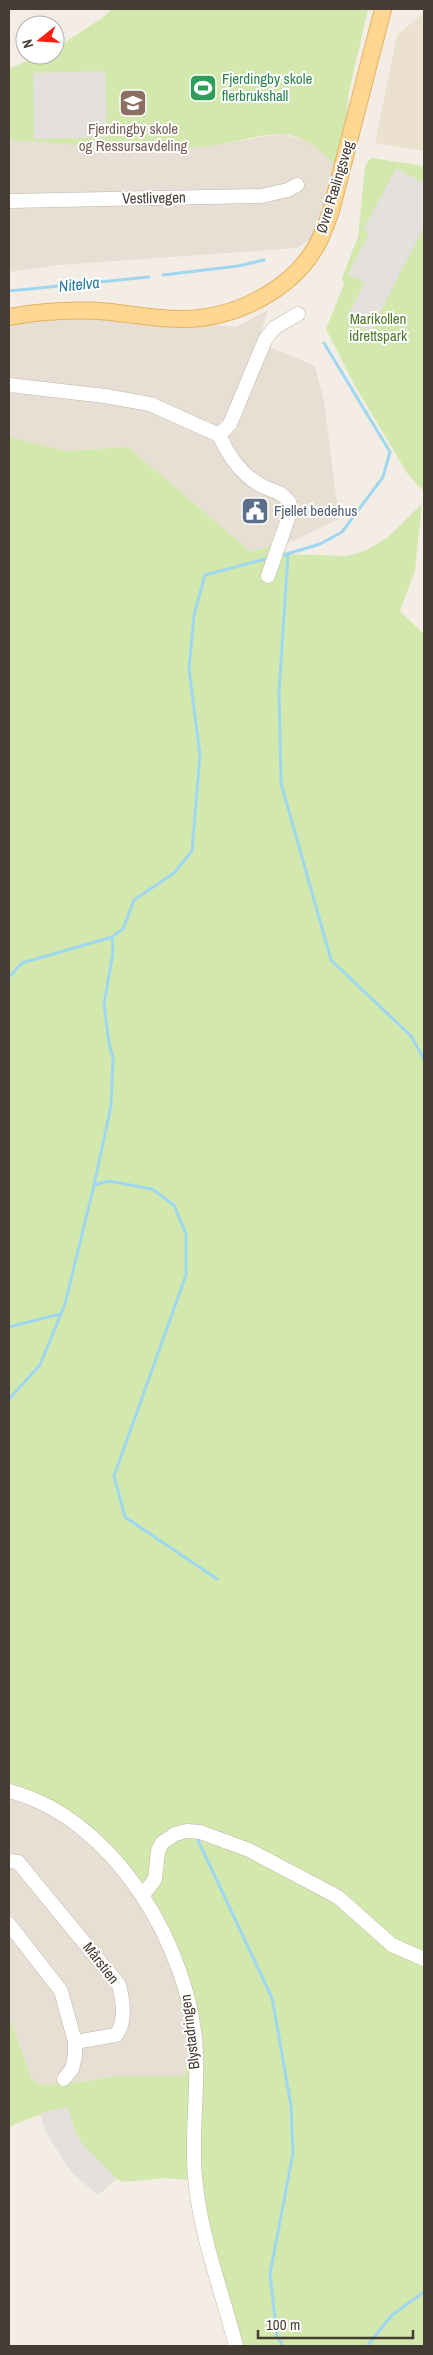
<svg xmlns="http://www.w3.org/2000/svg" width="433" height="2355" font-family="'Archivo Narrow',sans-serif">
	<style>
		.residential { fill: #e7dfd3 }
		.education { fill: #ece1ce }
		.green { fill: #d3e8ad }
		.parking { fill: #e3e0dd }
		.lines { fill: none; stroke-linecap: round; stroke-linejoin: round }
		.stream { stroke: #9fd7f1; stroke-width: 3 }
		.minor-casing { stroke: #c1b7aa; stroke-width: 15 }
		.major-casing { stroke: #e5b160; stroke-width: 18 }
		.minor { stroke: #fff; stroke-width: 14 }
		.major { stroke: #ffd692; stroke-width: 16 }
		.labels { text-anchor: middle; stroke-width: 4; stroke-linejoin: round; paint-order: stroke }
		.leisure-label { font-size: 15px; fill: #27864d; stroke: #fff; text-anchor: start }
		.education-label { font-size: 15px; fill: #785e54; stroke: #fff }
		.street-label { font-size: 15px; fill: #453d34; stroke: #fff }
		.park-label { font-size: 15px; fill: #4d7827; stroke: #fff }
		.service-label { font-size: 15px; fill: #4e5e75; stroke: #fff; text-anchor: start }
		.water-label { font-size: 16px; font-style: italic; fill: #297aa3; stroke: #fff }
	</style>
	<rect width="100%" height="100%" fill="#f3ede5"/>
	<!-- residential -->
	<path class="residential" d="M281,134L307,141L326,155L338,168L337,192L312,238L297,248L60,265L9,272V140L123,147L210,146Z
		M268,310L260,336L272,348L315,366L324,401L339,519L286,544L273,545L251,552L128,447L66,451L9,437V322L127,317L236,327Z
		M9,1791L56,1816L117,1866L167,1950L187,2030L188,2051L185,2076H113L90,2081L41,2085L31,2078L9,2015Z"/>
	<!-- education -->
	<path class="education" d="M424,13V151L375,143L397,35Z"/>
	<!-- green -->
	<path class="green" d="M112,9H368L349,92L344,142L338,168C323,152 304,135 281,134C262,133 231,144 210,146C143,152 75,144 9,140V69L40,55H55V49L102,18Z
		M372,158L424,166V492L407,473L354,384L326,329L344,284L342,278L358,237L365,167L368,161Z
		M9,437L66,451L128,447L251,552L273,545L287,554L347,556L365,551L387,538L422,504L415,570L400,611L424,634V2346H236L189,2180L165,2178L124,2182L106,2175L50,2114L38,2115L9,2127V2015L31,2078L41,2085L90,2081L113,2076H185L188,2051L187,2030L167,1950L117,1866L86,1836L9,1791Z"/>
	<!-- parking -->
	<path class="parking" d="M105,71L107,137L34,139L33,73Z
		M396,168L424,183V227L370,332L346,319L365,282L348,275L369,233L363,230Z
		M68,2107L75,2131L83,2145L117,2179L98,2195L72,2173L48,2136L43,2124L41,2113Z"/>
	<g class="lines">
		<!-- stream -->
		<path class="stream" d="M163,275L238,266L264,260
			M9,291L149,277
			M288,554L279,692L281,783L331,960L411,1036L424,1059
			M280,556L320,544L342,532L383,477L390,452L324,343
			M9,977L22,963L112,937
			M94,1185L109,1181L152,1189L174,1205L186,1234V1275L114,1476L125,1517L217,1579
			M9,1327L60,1314
			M9,1399L40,1365L65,1304L94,1185L111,1106L113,1058L109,1043L104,1004L113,953L112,937L123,929L134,900L174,873L192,851L200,755L189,669L194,615L205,575L269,558
			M196,1836L272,1998L291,2105L293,2153L270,2274L277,2336L283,2346
			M367,2346L392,2315L424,2292"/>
		<!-- minor casing -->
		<g class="minor-casing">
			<path id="minor" d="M9,201L261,196L288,190L297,185
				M9,385L105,396L150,404L219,435
				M219,435C229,456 241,475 262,486C273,491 282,492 289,502L290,513L268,576
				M219,435L230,424L265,340L274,328L298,314
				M9,1791C115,1818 191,1949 196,2052C198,2094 191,2136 195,2177C200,2235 222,2291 236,2346
				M9,1861L18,1862L119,1985C123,2000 126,2022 116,2035L75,2042
				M143,1895L155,1879L158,1851L162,1843L175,1834L187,1831L200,1832L249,1850L338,1897L392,1945L424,1959
				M9,1924L61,1991L75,2042V2056L72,2069L64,2079"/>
		</g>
		<!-- major casing -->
		<g class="major-casing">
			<path id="major" d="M9,317C42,311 77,309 111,312C134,315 158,319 182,319C235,319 296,289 320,239C324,230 328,220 331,211L383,9"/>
		</g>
		<!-- minor -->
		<use href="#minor" class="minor"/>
		<!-- major -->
		<use href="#major" class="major"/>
	</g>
	<!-- icons -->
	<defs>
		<g id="stadium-square" transform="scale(1.4375)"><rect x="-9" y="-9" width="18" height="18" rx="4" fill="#2e9e5b" stroke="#fff"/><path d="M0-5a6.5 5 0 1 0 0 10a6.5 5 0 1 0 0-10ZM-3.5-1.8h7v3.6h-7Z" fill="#fff"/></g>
		<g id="school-square" transform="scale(1.4375)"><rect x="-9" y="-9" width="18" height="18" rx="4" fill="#8d6e63" stroke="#fff"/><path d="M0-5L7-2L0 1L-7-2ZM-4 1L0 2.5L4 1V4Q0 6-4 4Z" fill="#fff"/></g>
		<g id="civic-square" transform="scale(1.4375)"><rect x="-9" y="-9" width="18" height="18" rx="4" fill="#5c6f8a" stroke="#fff"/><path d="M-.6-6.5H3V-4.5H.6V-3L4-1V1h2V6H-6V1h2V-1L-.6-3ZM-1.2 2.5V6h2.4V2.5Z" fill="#fff"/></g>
	</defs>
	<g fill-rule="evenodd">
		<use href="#stadium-square" x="203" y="88"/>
		<use href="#school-square" x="133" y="103"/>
		<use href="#civic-square" x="255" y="511"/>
	</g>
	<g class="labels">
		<!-- leisure labels -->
		<g class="leisure-label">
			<text x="222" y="84">Fjerdingby skole<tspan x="222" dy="17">flerbrukshall</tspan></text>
		</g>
		<!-- education labels -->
		<g class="education-label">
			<text x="133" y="134">Fjerdingby skole<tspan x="133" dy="17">og Ressursavdeling</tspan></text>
		</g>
		<!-- street labels -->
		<g class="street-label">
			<text transform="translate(335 187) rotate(-73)" y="5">Øvre Rælingsveg</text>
			<text transform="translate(154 198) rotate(-1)" y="5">Vestlivegen</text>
			<text transform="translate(101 1963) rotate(52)" y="5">Mårstien</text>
			<text transform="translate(190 2032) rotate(-97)" y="5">Blystadringen</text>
		</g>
		<!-- park labels -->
		<g class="park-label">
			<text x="378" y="324">Marikollen<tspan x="378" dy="17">idrettspark</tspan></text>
		</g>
		<!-- service labels -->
		<g class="service-label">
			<text x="274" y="516">Fjellet bedehus</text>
		</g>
		<!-- water labels -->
		<g class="water-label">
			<text transform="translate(79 284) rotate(-6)" y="6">Nitelva</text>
		</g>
	</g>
	<!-- border -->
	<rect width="433" height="2355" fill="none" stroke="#453d34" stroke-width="20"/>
	<!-- north arrow -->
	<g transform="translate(40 40) rotate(253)"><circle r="24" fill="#ffffff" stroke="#b5b1ae"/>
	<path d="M0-4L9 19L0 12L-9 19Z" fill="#fd1f11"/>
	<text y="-8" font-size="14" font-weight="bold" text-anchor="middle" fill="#453d34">N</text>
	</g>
	<!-- scale -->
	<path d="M258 2330v8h155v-8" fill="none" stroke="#453d34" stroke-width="2.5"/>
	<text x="266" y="2330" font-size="15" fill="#453d34" stroke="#ffffff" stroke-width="4" paint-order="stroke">100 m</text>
</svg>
